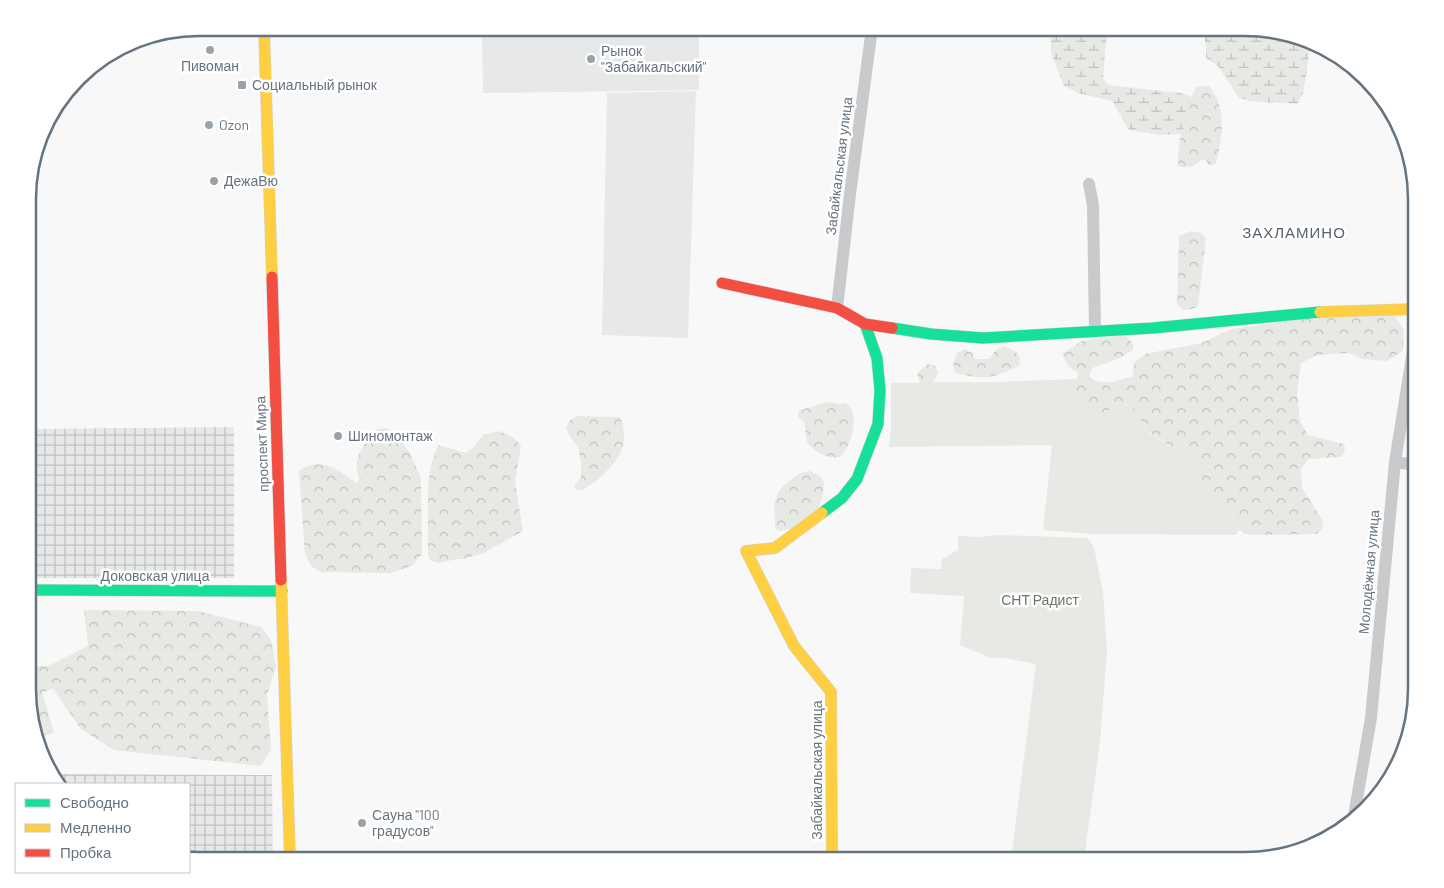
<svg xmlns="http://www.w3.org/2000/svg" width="1444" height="888" font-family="Barlow,sans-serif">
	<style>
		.built { fill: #e7e8e8 }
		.industrial { fill: url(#industrial-grid) }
		.forest { fill: url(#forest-crowns) }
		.wetland { fill: url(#wetland-marsh) }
		.garden { fill: #e7e9e5 }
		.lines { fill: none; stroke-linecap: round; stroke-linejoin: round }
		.fast-casing { stroke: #d4d5d6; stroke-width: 12 }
		.slow-casing { stroke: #d4d5d6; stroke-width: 12 }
		.jam-casing { stroke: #d4d5d6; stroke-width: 12 }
		.street { stroke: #c9cacb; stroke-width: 12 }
		.fast { stroke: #16e098; stroke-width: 11 }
		.slow { stroke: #ffcf43; stroke-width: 11 }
		.jam { stroke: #f24e42; stroke-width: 11 }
		.poi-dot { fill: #99a2a9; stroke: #fff; stroke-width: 2 }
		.labels { text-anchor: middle; stroke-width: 5; stroke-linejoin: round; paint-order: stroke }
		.poi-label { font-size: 14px; fill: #66747f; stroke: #fff; text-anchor: start }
		.street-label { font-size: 14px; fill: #66747f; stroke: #fff }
		.park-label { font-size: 14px; fill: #687865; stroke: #fff }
		.neighbourhood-label { font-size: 15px; letter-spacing: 1px; fill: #58626b; stroke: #fff }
		.rim { fill: none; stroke: #66747f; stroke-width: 2.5 }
	</style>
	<defs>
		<pattern id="industrial-grid" width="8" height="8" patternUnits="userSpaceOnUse" patternTransform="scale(1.25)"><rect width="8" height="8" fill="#e7e8e8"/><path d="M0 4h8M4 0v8" fill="none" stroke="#bfc1c1"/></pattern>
		<pattern id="forest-crowns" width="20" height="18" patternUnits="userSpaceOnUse" patternTransform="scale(1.25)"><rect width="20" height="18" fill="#e7e9e5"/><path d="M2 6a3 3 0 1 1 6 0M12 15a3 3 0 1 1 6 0" fill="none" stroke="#bfc1bf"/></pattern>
		<pattern id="wetland-marsh" width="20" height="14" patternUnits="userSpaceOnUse" patternTransform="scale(1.25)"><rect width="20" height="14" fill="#e7e9e5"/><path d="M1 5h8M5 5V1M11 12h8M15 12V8" fill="none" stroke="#bfc1bf"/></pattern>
	</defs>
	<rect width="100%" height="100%" fill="#f8f8f8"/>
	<!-- built -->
	<path class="built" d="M482,28H699V90L483,93Z
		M696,91L688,338L602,335L607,93Z"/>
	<!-- industrial -->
	<path class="industrial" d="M234,427V578H29V429Z
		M50,774L272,775L273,860H199L189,859V784H60Z"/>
	<!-- forest -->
	<path class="forest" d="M1209,86C1228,108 1222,137 1216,164L1209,165L1206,160H1201C1193,167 1189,169 1178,166C1177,145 1186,105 1196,87Z
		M1191,231L1201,233L1206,238L1198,306C1190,311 1183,312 1177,304L1179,236Z
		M1395,316L1404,330L1403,351L1387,361L1362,359L1349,353L1317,355L1301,363L1297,392L1300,421L1308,435L1344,444C1346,450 1344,453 1341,457L1309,459L1301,469L1302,488L1323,521L1322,530L1316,534L1250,535L1239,530L1229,507L1200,491L1198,454L1175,449L1147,431L1136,412L1126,404L1096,415L1074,398L1078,373L1069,367L1062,354L1082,341L1125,335L1133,344V350L1120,358L1092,368L1089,377C1103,387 1117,381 1133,376L1134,363L1145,354L1201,343L1232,329L1309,318Z
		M1004,346L1015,351L1020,358L1019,366C990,379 986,380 955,373L953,363L957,353L965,349L972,353L975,359H989L995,351Z
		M927,364L935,366L938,373L933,383H920L917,373Z
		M828,402L839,404L846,403C861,414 851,445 841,457C825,459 818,453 807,443L804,421L798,417V413L801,410Z
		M577,416L620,417C624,426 625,436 623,445C621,460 591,491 577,490L574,486L581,477V462L578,447L570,437L566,427L570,420Z
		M385,428L396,433L411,455L421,479L422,554L412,566L391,573L321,572L312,567L305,554L299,471C320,456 338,469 356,483L360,479C350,460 364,445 375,430Z
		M499,431L514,438L521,446L515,482L523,531L484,553L463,559H457L439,563L431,561L428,556V486L431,465L438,445L466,453L474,447L483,435Z
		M810,471L821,477L824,483L822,498L818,508L794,528L781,531L775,529C775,507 770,497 789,481C797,475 801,472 810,471Z
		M84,610L198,611L261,627L271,640L276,667L267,695L271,749L261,766L114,750L81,729L53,689L42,692L54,733L38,737L29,711V666H48L88,646Z"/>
	<!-- wetland -->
	<path class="wetland" d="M1051,28H1107L1103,79L1108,85L1181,93L1191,97L1182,134L1160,135L1129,130L1112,101L1078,93L1064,86L1051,53Z
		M1186,28H1245L1289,33L1311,43L1303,94L1297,104L1250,101L1239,98L1219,67L1206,58V47L1204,34L1196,28Z"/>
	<!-- garden -->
	<path class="garden" d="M1078,379L1074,398L1096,415L1125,404L1136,412L1147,432L1175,449L1198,454L1200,491L1229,507L1239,530L1236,535L1091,534L1043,530L1052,445L889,447L891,427V383L997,382Z
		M998,535L1087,538L1094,547L1103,592L1107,651L1100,742L1084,860H1011L1036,664L1005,658H991L960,645L964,596L910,593L911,568L941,569L942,559L958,550V536L981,537Z"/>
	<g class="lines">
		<!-- fast casing -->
		<g class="fast-casing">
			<path id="fast" d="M892,328L931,334L983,338L1153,328L1320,312
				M822,513L842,498L857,479L878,424L880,390L877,358L865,324
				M29,590L282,591"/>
		</g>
		<!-- slow casing -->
		<g class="slow-casing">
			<path id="slow" d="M264,28L272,277
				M1320,312L1416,309
				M822,513L775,548L746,551L794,646L831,692L832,860
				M281,580L290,860"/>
		</g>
		<!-- jam casing -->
		<g class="jam-casing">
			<path id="jam" d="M272,277L281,580
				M722,283L837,308L865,324L892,328"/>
		</g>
		<!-- street -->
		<path class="street" d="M1089,184L1093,205L1095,331
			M837,308L850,194L872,28
			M1395,462L1416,465
			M1354,816L1371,718L1395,462L1416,332"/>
		<!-- fast -->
		<use href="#fast" class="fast"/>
		<!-- slow -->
		<use href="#slow" class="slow"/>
		<!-- jam -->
		<use href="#jam" class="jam"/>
	</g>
	<!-- markers -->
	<g class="poi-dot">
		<circle cx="210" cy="50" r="5"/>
		<circle cx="591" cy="59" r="5"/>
		<rect x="237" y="80" width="10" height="10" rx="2.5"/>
		<circle cx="209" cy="125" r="5"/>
		<circle cx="214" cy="181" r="5"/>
		<circle cx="338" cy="436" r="5"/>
		<circle cx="362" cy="823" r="5"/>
	</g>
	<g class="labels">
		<!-- poi labels -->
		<g class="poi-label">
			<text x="601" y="56">Рынок<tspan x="601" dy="16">"Забайкальский"</tspan></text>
			<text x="210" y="71" text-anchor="middle">Пивоман</text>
			<text x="252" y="90">Социальный рынок</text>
			<text x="219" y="130">Ozon</text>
			<text x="224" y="186">ДежаВю</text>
			<text x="348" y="441">Шиномонтаж</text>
			<text x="372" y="820">Сауна "100<tspan x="372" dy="16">градусов"</tspan></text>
		</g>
		<!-- street labels -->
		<g class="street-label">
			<text transform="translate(839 166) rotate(-83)" y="5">Забайкальская улица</text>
			<text transform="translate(262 444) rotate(-92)" y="5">проспект Мира</text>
			<text transform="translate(1369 572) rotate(-85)" y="5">Молодёжная улица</text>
			<text x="155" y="581">Доковская улица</text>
			<text transform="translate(817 770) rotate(-90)" y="5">Забайкальская улица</text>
		</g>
		<!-- park labels -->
		<g class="park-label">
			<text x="1040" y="605">СНТ Радист</text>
		</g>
		<!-- neighbourhood labels -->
		<g class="neighbourhood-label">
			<text x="1294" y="238">ЗАХЛАМИНО</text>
		</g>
	</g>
	<!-- crop -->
	<path d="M0 0H1444V888H0ZM199 36H1245A163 163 0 0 1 1408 199V689A163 163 0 0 1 1245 852H199A163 163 0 0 1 36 689V199A163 163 0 0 1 199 36Z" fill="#fff" fill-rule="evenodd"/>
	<path class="rim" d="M199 36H1245A163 163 0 0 1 1408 199V689A163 163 0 0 1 1245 852H199A163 163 0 0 1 36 689V199A163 163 0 0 1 199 36Z"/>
	<!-- legend -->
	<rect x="15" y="783" width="175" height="90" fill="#ffffff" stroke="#c2c7cc"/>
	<rect x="25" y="799" width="25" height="8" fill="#16e098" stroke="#c2c7cc"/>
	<text x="60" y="808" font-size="15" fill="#66747f">Свободно</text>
	<rect x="25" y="824" width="25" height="8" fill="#ffcf43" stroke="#c2c7cc"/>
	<text x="60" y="833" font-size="15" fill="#66747f">Медленно</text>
	<rect x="25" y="849" width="25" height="8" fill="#f24e42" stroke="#c2c7cc"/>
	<text x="60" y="858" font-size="15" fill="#66747f">Пробка</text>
</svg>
